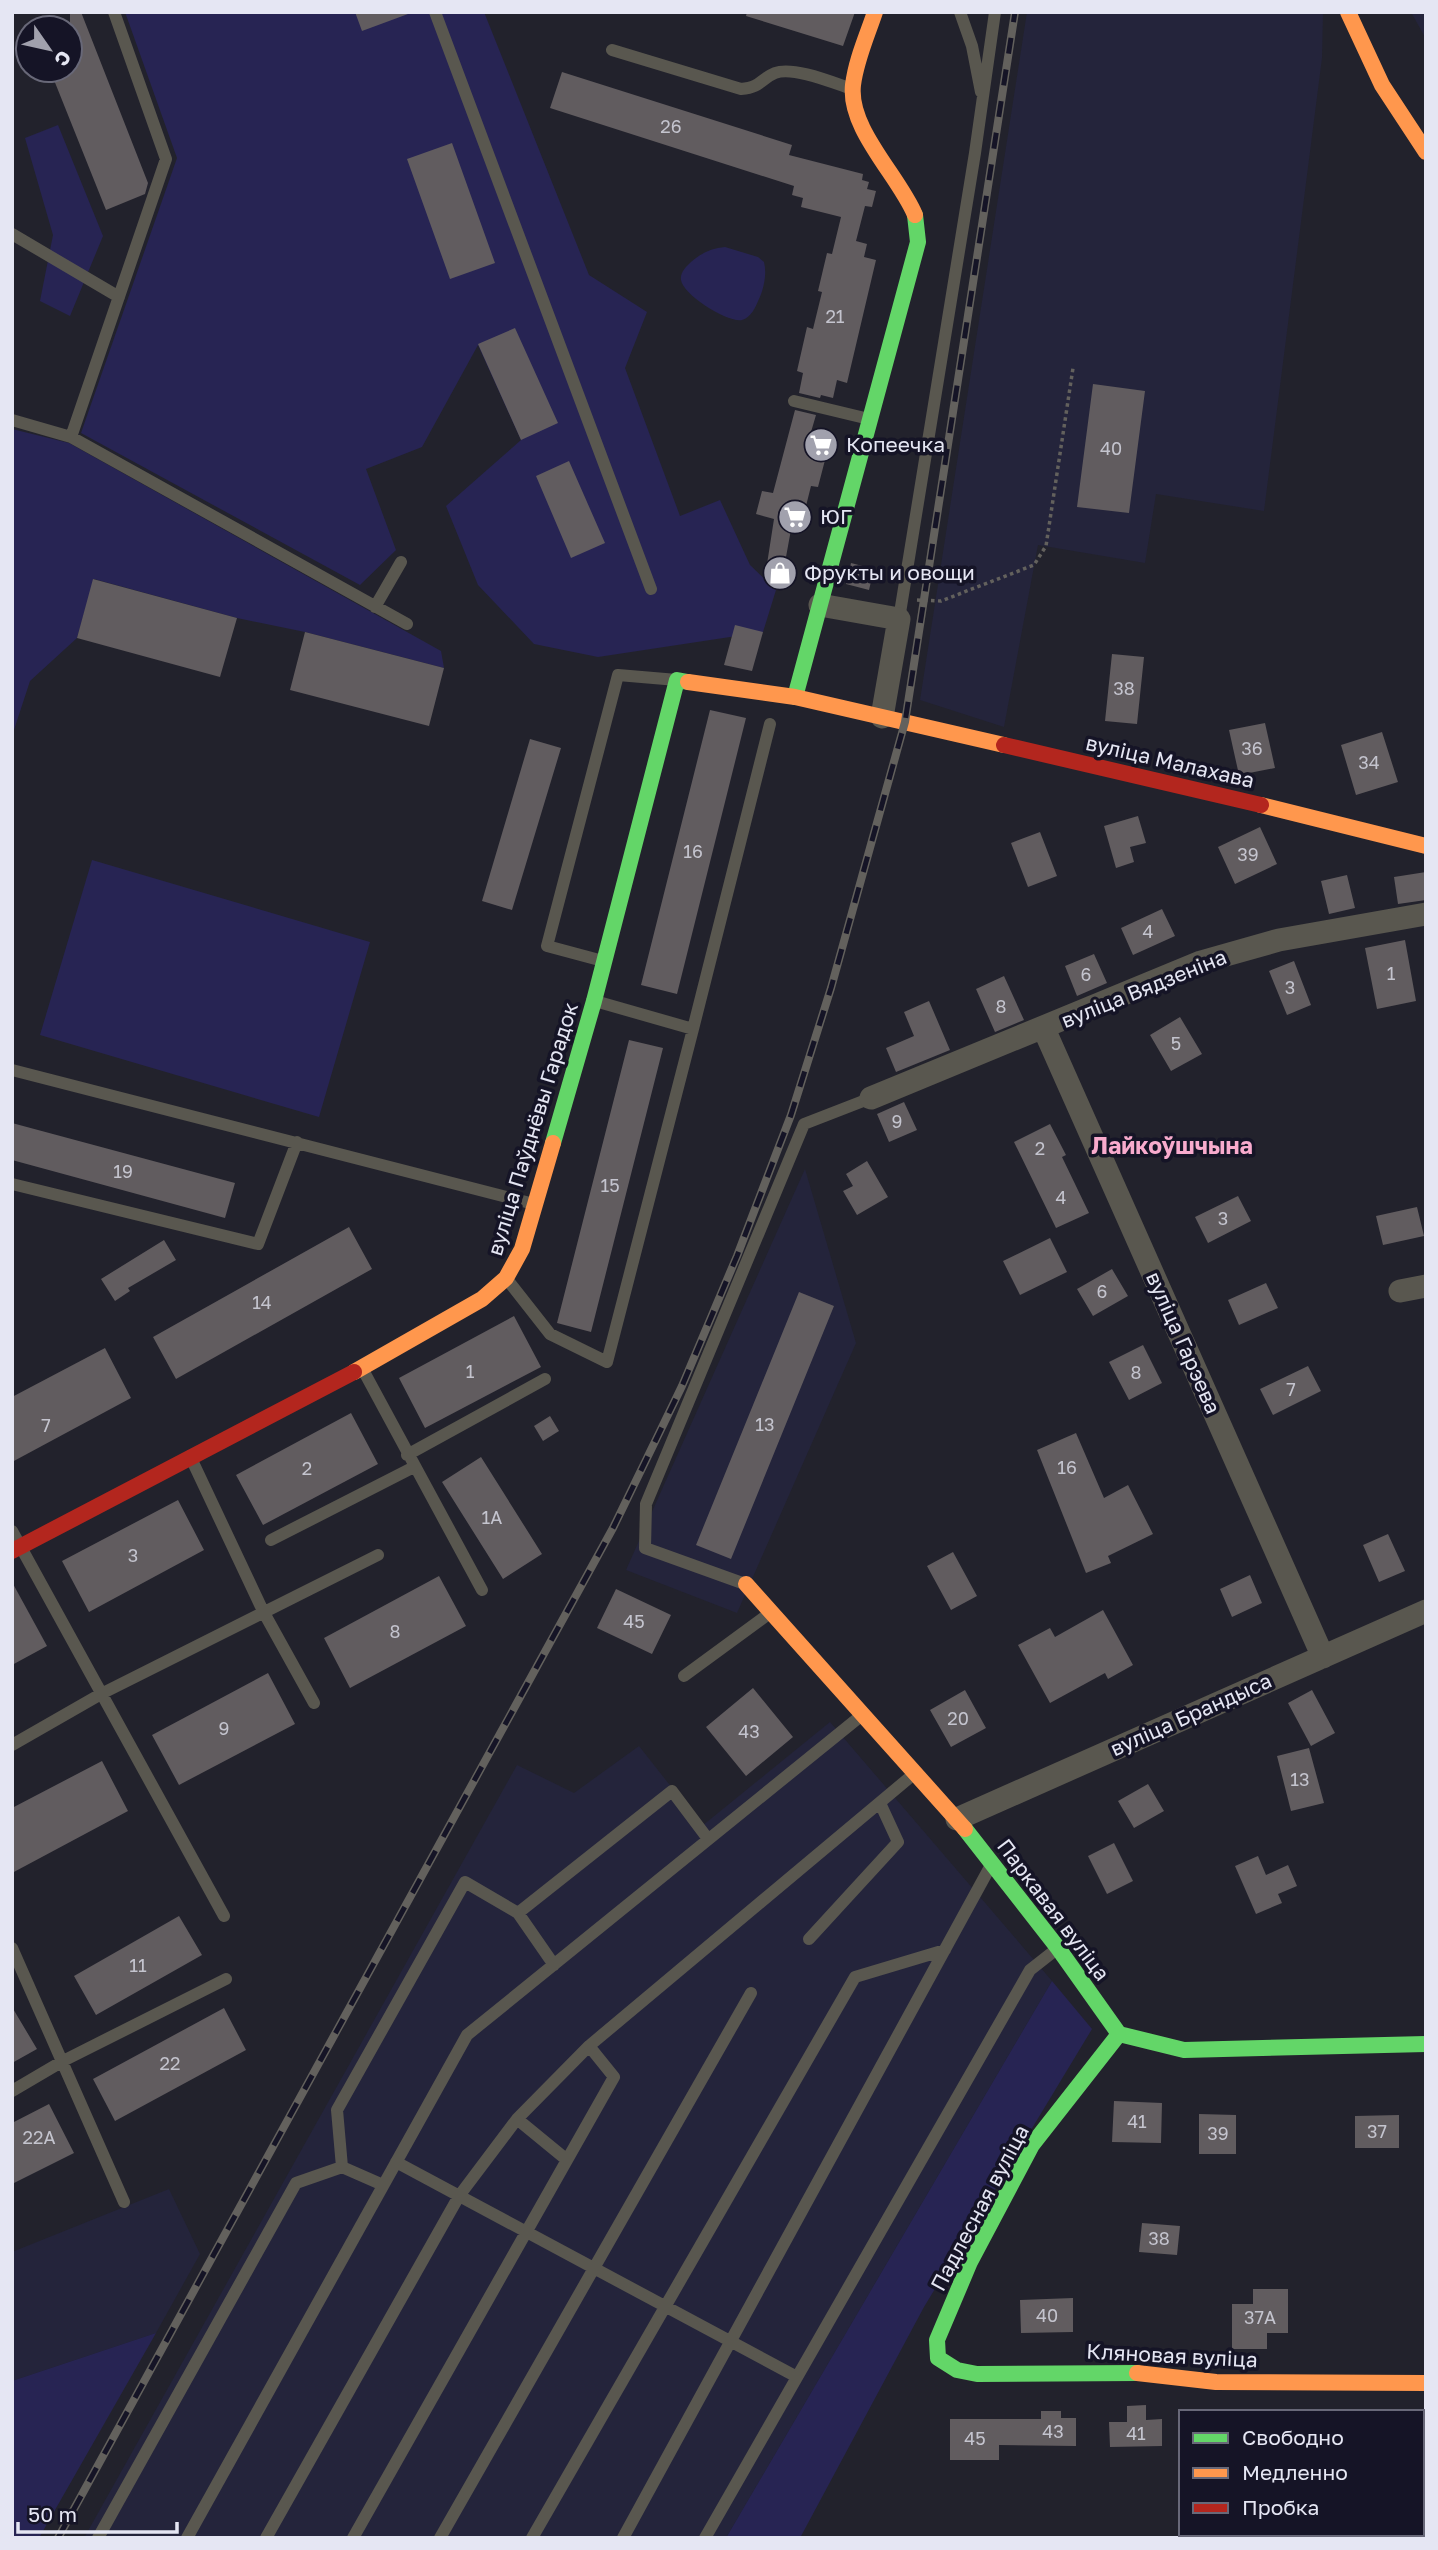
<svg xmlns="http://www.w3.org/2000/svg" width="1438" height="2550" font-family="'Golos Text',sans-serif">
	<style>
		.built { fill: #24243b }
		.green { fill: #272453 }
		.building { fill: #615c5f }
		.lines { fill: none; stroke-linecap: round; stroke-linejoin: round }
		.path { stroke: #63615d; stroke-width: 3.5; stroke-dasharray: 3.5 3.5; stroke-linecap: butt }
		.lane { stroke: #59574f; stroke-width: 12 }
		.street { stroke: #59574f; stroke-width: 23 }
		.fast { stroke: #63d668; stroke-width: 16 }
		.slow { stroke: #ff974d; stroke-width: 16 }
		.jam { stroke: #b3261e; stroke-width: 16 }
		.rail-casing { stroke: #63615d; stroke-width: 8 }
		.rail { stroke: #151426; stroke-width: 5; stroke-dasharray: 16; stroke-linecap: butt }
		.labels { text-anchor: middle; stroke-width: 7; stroke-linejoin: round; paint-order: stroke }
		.number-label { font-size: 18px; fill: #c4c4ce }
		.poi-label { font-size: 21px; fill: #e5e6f3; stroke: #151426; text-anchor: start }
		.street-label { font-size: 21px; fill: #e5e6f3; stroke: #151426 }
		.neighbourhood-label { font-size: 23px; font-weight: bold; fill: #f8abcd; stroke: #151426 }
	</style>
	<rect width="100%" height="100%" fill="#22222c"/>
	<!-- built -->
	<path class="built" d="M1027,12H1323L1322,58L1264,511L1156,494L1145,563L1038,545L1004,727L920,700Z
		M1411,12H1426V39Z
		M805,1169L856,1343L737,1613L626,1570Z
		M830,1722L1052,1981L726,2538H84L517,1765L574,1793L639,1746L702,1826Z
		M169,2189L200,2254L156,2333L12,2381V2252Z"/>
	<!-- green -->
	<path class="green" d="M125,12H484L589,275L647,312L625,368L680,516L720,500L750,565L776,590L763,632L598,657L534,644L478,585L446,506L521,440L478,345L422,447L366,469L396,550L360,585L81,433L177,158Z
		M58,125L103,236L70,316L40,301L53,235L25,138Z
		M725,247L758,257L764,262C767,274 764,288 759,299C756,306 751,318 742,320C728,323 683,295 681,280C680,272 686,267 691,262C701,253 712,248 725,247Z
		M12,429L69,443L441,651L444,668L305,632L237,618L94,579L77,638L30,681L12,736Z
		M92,860L370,942L319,1117L40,1035Z
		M1052,1981L1092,2029L924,2307L800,2538H726Z
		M156,2333L39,2538H12V2381Z"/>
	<!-- building -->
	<path class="building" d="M70,12H81L148,183L145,194L106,210L50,70H70Z
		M355,12H407L408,14L362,31Z
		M747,12H855L843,46L746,16Z
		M562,72L792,145L789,155L863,174L862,180L869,182L867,189L876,191L872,207L865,206L856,241L867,244L864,257L876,260L847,383L837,380L833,398L821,395L820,398L799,393L803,373L797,371L807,327L813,329L822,292L818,291L827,253L832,254L841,217L801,207L803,198L792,195L794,186L550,108Z
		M452,143L495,263L450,279L407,159Z
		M515,328L558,423L521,440L478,344Z
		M1093,384L1145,391L1129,513L1077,507Z
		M795,410L816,415L811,432L831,437L818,487L811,486L801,526L792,524L782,579L765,577L774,519L756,514L762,491L773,493Z
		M569,461L605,543L571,558L536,476Z
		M851,563L874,569L869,590L846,584Z
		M93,579L237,618L220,677L77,638Z
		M735,625L763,632L752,671L724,665Z
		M305,632L444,668L429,726L290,690Z
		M1112,654L1144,657L1137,724L1105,721Z
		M710,710L746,718L677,994L641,985Z
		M1265,723L1275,768L1239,775L1229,730Z
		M1382,732L1398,782L1356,795L1341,745Z
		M530,739L561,748L512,910L482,901Z
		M1138,816L1146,843L1130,847L1134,862L1116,868L1104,826Z
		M1260,827L1277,864L1235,884L1218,847Z
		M1040,832L1057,876L1028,887L1011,843Z
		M1426,872V900L1398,904L1394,877Z
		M1347,875L1355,908L1329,914L1321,881Z
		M1162,909L1175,936L1133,955L1121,928Z
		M1405,940L1416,1001L1377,1009L1365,948Z
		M1094,954L1107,983L1077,996L1065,966Z
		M1294,961L1311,1005L1287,1015L1269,971Z
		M1004,976L1024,1020L995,1032L976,989Z
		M929,1001L950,1050L896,1072L886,1048L914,1036L904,1012Z
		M1180,1017L1202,1054L1171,1071L1150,1035Z
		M629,1040L663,1048L591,1332L557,1323Z
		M904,1102L917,1130L889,1142L877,1114Z
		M12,1123L235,1183L225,1218L12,1160Z
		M1050,1124L1066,1155L1062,1157L1089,1213L1056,1228L1014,1142Z
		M867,1161L888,1197L857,1215L843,1191L853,1186L846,1174Z
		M1238,1196L1251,1221L1208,1243L1195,1217Z
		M1417,1207L1424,1236L1383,1245L1376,1216Z
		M349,1227L372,1269L176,1379L153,1337Z
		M1050,1238L1067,1272L1020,1295L1003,1261Z
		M164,1240L176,1260L128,1288L130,1291L115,1301L101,1279Z
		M1112,1269L1128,1296L1093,1316L1077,1289Z
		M1266,1283L1278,1308L1239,1325L1228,1300Z
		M799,1292L834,1306L731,1559L696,1545Z
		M514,1316L541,1367L425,1428L399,1378Z
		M1143,1345L1162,1383L1129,1400L1109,1362Z
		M105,1348L131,1398L12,1462V1397Z
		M1308,1366L1321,1391L1273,1415L1260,1389Z
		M351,1413L378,1464L263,1525L236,1475Z
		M550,1416L559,1431L543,1441L534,1426Z
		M1076,1433L1104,1498L1128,1485L1153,1534L1108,1556L1111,1563L1086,1573L1037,1450Z
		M481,1457L542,1554L503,1579L442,1482Z
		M178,1500L204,1550L89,1612L62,1561Z
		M1388,1534L1405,1571L1379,1582L1363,1545Z
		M953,1552L977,1596L951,1610L927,1566Z
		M1250,1575L1262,1603L1232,1617L1220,1589Z
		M439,1576L466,1626L350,1688L324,1638Z
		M12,1582L47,1646L12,1665Z
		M616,1589L671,1615L652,1654L597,1628Z
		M1103,1610L1133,1665L1108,1679L1105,1673L1050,1703L1018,1645L1050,1628L1055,1637Z
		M268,1673L295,1724L179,1785L152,1735Z
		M753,1688L793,1737L746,1776L706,1727Z
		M965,1690L986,1728L951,1747L930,1710Z
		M1312,1690L1335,1733L1311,1746L1288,1703Z
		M1309,1748L1324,1803L1291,1811L1277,1756Z
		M102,1761L128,1811L12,1873V1808Z
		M1148,1784L1164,1811L1134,1828L1118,1801Z
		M1114,1843L1133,1881L1107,1894L1088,1856Z
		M1258,1856L1266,1875L1288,1865L1297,1886L1278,1894L1282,1903L1256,1914L1235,1866Z
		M179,1916L202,1955L96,2015L74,1976Z
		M12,2007L37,2049L12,2063Z
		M224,2008L246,2050L115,2121L93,2079Z
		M1114,2101L1162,2103L1161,2143L1112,2142Z
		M49,2104L74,2153L12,2184V2123Z
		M1199,2114L1236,2115V2154H1199Z
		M1399,2115V2148H1355V2116Z
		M1142,2223L1180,2226L1177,2255L1139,2252Z
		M1253,2289H1288V2333H1267V2349H1232V2304H1253Z
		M1073,2298V2332L1021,2333L1020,2300Z
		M1146,2405V2420L1162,2419V2446L1110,2447L1109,2422H1127V2406Z
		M1041,2411H1061V2418H1076V2446L999,2445V2460H950V2419H1041Z"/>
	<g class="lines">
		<!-- path -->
		<path class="path" d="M917,600L941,601L1034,565L1046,546L1073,368"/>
		<!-- lane -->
		<path class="lane" d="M435,12L651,589
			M960,12L972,46L981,92
			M612,50L741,89C762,87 760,79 775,73C793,66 834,83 852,89
			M12,234L119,297
			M794,401L869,419
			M12,420L71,437L407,624
			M71,437L166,159L114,12
			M375,607L401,562
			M899,619L975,153L995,12
			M603,961L547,946L618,675L677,680
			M595,1001L693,1029L770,724
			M12,1070L534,1204
			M12,1184L258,1244L297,1142
			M506,1278L550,1334L607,1362L693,1029
			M362,1368L482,1590
			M407,1455L545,1379
			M190,1456L263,1611L314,1703
			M12,1531L224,1916
			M271,1540L414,1467
			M745,1584L645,1548L646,1504L804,1124L871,1098
			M684,1676L770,1613
			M12,1745L101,1694L378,1555
			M518,1913L672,1791L708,1839
			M809,1939L898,1842L880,1803
			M12,1948L124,2202
			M12,2091L63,2061L226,1979
			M517,2119L567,2160
			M396,2162L797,2377
			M342,2167L337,2110L465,1882L518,1913L554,1965
			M98,2538L296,2183L342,2167L383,2185
			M187,2538L467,2035L862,1715
			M266,2538L459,2196L517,2119L589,2046L915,1773
			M353,2538L614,2077L589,2046
			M440,2538L751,1993
			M532,2538L855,1977L945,1950
			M623,2538L990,1867
			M705,2538L1030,1970L1058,1948"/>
		<!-- street -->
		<path class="street" d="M820,605L899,619L882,717
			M1044,1029L1323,1657
			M871,1098L1201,962L1279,940L1426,914
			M1400,1291L1426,1286
			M957,1819L1426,1611"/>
		<!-- fast -->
		<path class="fast" d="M795,697L918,242L915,215
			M553,1143L594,1001L677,680L688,682
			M965,1829L1058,1948L1119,2034L1184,2050L1426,2044
			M1119,2034L1032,2145L970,2262L937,2340L938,2358L957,2370L977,2374L1137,2373"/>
		<!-- slow -->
		<path class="slow" d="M875,12C867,36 856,60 853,85C848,129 899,176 915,215
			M1348,12L1382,85L1426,152
			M688,682L795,697L1004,745
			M1261,805L1426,846
			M354,1372L482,1299L506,1278L522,1249L553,1143
			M746,1584L965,1829
			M1137,2373L1216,2382L1426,2383"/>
		<!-- jam -->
		<path class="jam" d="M1004,745L1261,805
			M12,1551L354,1372"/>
		<!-- rail casing -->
		<g class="rail-casing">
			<path id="rail" d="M58,2538L613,1528L682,1386L737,1256L791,1115L831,988L905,722L1015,12"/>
		</g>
		<!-- rail -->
		<use href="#rail" class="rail"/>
	</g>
	<!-- icons -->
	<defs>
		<g id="supermarket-disc" transform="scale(1.75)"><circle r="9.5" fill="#a1a1ad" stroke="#151426"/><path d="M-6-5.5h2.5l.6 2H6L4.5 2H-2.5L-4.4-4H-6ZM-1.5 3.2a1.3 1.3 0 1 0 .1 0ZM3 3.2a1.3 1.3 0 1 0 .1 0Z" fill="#fff"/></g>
		<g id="shop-disc" transform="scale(1.75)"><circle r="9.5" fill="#a1a1ad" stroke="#151426"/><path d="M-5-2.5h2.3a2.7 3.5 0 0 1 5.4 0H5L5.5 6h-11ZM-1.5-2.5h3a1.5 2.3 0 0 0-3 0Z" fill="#fff"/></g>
	</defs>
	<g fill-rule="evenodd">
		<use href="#supermarket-disc" x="821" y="445"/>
		<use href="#supermarket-disc" x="795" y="517"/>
		<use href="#shop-disc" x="780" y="573"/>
	</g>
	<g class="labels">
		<!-- number labels -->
		<g class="number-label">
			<text x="671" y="133">26</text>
			<text x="835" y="323">21</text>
			<text x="1111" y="455">40</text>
			<text x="1124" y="695">38</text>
			<text x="1252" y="755">36</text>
			<text x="1369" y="769">34</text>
			<text x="693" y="858">16</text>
			<text x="1248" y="861">39</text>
			<text x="1148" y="938">4</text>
			<text x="1391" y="980">1</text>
			<text x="1086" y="981">6</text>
			<text x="1290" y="994">3</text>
			<text x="1001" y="1013">8</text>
			<text x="1176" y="1050">5</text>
			<text x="897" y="1128">9</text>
			<text x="1040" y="1155">2</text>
			<text x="123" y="1178">19</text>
			<text x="610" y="1192">15</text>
			<text x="1061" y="1204">4</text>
			<text x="1223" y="1225">3</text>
			<text x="1102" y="1298">6</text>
			<text x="262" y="1309">14</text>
			<text x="470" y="1378">1</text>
			<text x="1136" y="1379">8</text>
			<text x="1291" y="1396">7</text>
			<text x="765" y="1431">13</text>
			<text x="46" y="1432">7</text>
			<text x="1067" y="1474">16</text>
			<text x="307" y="1475">2</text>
			<text x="492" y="1524">1А</text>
			<text x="133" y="1562">3</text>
			<text x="634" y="1628">45</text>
			<text x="395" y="1638">8</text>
			<text x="958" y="1725">20</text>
			<text x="224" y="1735">9</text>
			<text x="749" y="1738">43</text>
			<text x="1300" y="1786">13</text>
			<text x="138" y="1972">11</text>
			<text x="170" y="2070">22</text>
			<text x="1137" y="2128">41</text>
			<text x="1377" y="2138">37</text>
			<text x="1218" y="2140">39</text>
			<text x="39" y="2144">22А</text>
			<text x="1159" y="2245">38</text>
			<text x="1047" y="2322">40</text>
			<text x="1260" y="2324">37А</text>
			<text x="1053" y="2438">43</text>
			<text x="1136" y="2440">41</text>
			<text x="975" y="2445">45</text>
		</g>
		<!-- poi labels -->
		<g class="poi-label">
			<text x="846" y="452">Копеечка</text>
			<text x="820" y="524">ЮГ</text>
			<text x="804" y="580">Фрукты и овощи</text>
		</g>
		<!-- street labels -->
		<g class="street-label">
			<text transform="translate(1170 762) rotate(13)" y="7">вуліца Малахава</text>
			<text transform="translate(1144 989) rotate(-22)" y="7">вуліца Вядзеніна</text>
			<text transform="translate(533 1129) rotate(-73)" y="7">вуліца Паўднёвы Гарадок</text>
			<text transform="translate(1183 1343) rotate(66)" y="7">вуліца Гарэева</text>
			<text transform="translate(1191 1715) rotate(-24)" y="7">вуліца Брандыса</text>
			<text transform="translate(1053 1910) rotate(53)" y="7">Паркавая вуліца</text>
			<text transform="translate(980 2208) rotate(-62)" y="7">Падлесная вуліца</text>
			<text transform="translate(1172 2356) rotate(3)" y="7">Кляновая вуліца</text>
		</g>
		<!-- neighbourhood labels -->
		<g class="neighbourhood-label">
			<text x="1172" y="1154">Лайкоўшчына</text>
		</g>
	</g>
	<!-- border -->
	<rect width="1438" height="2550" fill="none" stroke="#e5e6f3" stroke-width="28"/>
	<!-- legend -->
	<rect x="1179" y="2410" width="245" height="126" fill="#151426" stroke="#686878" stroke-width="2"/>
	<rect x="1193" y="2433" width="35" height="10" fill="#63d668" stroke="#686878" stroke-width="2"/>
	<text x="1242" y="2445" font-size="21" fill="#e5e6f3">Свободно</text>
	<rect x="1193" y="2468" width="35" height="10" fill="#ff974d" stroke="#686878" stroke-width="2"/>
	<text x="1242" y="2480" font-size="21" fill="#e5e6f3">Медленно</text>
	<rect x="1193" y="2503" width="35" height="10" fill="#b3261e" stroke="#686878" stroke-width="2"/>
	<text x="1242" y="2515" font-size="21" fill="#e5e6f3">Пробка</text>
	<!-- north arrow -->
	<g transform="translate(49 49) rotate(124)"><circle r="33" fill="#151426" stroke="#686878" stroke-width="2"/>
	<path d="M0-5L12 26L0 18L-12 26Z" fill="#a1a1ad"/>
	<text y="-10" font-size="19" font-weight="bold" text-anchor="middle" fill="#e5e6f3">С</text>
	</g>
	<!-- scale -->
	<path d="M18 2522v10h159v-10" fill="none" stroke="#e5e6f3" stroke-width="3.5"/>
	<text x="28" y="2522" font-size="21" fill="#e5e6f3" stroke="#151426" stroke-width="5" paint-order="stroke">50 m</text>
</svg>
